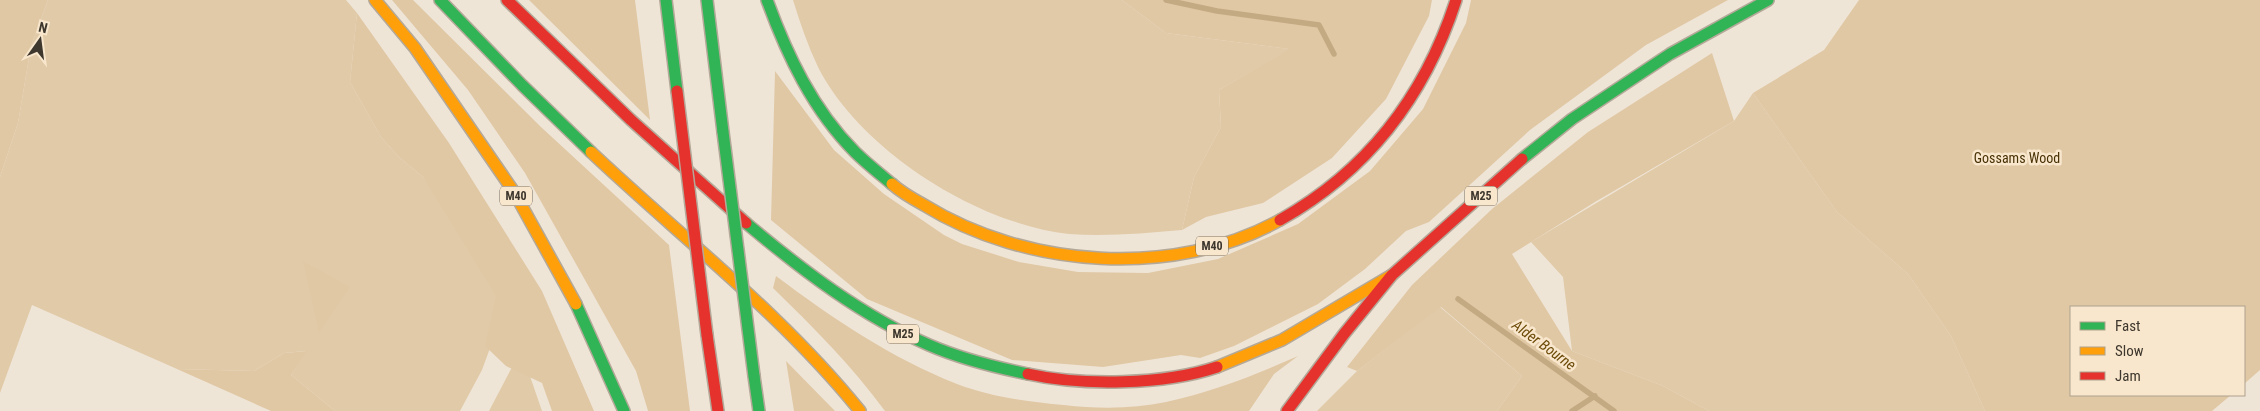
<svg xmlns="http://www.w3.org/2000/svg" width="2260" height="411" font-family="'Roboto Condensed',sans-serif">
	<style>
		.green { fill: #e1caa8 }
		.forest { fill: #e0c8a5 }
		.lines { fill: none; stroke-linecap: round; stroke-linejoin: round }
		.stream { stroke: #c4aa82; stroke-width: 5.5 }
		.fast-casing { stroke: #b4a999; stroke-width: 14 }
		.slow-casing { stroke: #b4a999; stroke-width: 14 }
		.jam-casing { stroke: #b4a999; stroke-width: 14 }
		.fast { stroke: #30b455; stroke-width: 11 }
		.slow { stroke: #ff9f0a; stroke-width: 11 }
		.jam { stroke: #e5322d; stroke-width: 11 }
		.fast-bridge-casing { stroke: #b4a999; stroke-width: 14; stroke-linecap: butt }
		.jam-bridge-casing { stroke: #b4a999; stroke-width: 14; stroke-linecap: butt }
		.fast-bridge { stroke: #30b455; stroke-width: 11 }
		.jam-bridge { stroke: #e5322d; stroke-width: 11 }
		.labels { text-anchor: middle; stroke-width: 5; stroke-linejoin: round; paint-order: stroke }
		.shield { fill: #f9e7cd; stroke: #766c5d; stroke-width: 1 }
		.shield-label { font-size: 12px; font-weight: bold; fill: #3e372d }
		.park-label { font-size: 14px; fill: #473004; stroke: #f9e7cd }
		.water-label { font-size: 15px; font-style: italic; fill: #6c4a08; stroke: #f9e7cd }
	</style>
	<rect width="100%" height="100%" fill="#efe5d7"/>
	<!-- green -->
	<path class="green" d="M48,0H346L357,13L350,82L381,137L399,157L423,177L511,291L482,370L460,411H335L291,375L306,351L284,353L254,371L177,369L32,305L0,393V177L18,123L31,46Z
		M793,0H1122L1166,33L1290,49L1219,90L1221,127L1194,177L1182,230C1144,233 1107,237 1069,234C977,224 860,150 818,67C808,46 800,23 793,0Z
		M1753,93L1837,212L1908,274L1951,336L1985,411H1709L1663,386L1572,351L1563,277L1531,242L1734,121Z
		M1440,307L1522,376L1497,411H1317L1357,371Z
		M521,350L542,411H489Z"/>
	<!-- forest -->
	<path class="forest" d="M0,0H48L31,46L18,123L0,177Z
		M392,0H413L541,127L669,245L690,411H648L636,371L525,173L468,90Z
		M529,0H635L650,120Z
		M1122,0H1432L1429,16L1386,99L1332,158L1263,203L1206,217L1182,230L1194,177L1221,127L1219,90L1289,49L1166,33Z
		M1471,0H1728L1646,45L1530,130L1429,222L1406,231L1365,269L1318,304L1234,346L1200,358L1181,355L1103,367L1012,360L867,299L771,220L775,71L834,150L884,194L944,235L962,244L1019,262L1078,272L1148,273L1218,259L1298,224L1370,171L1423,109L1466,23Z
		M1859,0H2260V370L2244,384V307H2071V395H2231L2212,411H1985L1951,336L1908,274L1837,212L1753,93L1824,50Z
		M357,13L449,143L542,291L594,411H552L542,383L506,366L485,346L496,296L423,177L399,157L381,137L350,82Z
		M1712,53L1734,121L1595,202L1512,254L1572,351L1663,386L1709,411H1497L1522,376L1441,307L1357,371L1347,367L1412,285L1492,209L1588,132Z
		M303,261L350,287L319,333Z
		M776,276C832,318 891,358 957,384C991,397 1029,402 1064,405C1098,409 1133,409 1166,402C1212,392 1255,375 1298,356L1274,374L1249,411H885C852,366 813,327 773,288Z
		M307,351L291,375L335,411H271L177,369L254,371L284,353Z
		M786,361L835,411H794Z"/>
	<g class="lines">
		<!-- stream -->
		<path class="stream" d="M1166,0L1217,11L1319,25L1334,54
			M1458,299L1614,411
			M1572,411L1595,396"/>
		<!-- fast casing -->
		<g class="fast-casing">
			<path id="fast" d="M440,0L522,85L591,152
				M666,0L677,91
				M707,0L723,132
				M767,0C787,55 813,110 855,152C866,163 880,174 892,184
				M1522,159L1572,119L1670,54L1768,0
				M746,223C802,270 862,316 929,345C961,359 994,367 1028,374
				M576,304L624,411
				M754,376L759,411"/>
		</g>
		<!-- slow casing -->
		<g class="slow-casing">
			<path id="slow" d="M375,0L415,48L514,192L576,304
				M591,152C681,237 782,314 860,411
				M892,184C902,193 913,199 924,205C1026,268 1174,279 1280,220
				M1217,367L1282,340L1392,275"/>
		</g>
		<!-- jam casing -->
		<g class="jam-casing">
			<path id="jam" d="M507,0L631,120L746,223
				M1280,220C1369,170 1425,96 1456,0
				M707,335L718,411
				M1028,374C1082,386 1164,385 1217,367
				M1287,411L1344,334L1392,275L1522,159"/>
		</g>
		<!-- fast -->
		<use href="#fast" class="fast"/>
		<!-- slow -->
		<use href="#slow" class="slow"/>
		<!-- jam -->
		<use href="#jam" class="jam"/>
		<!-- fast-bridge casing -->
		<g class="fast-bridge-casing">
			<path id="fast-bridge" d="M723,132L754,376"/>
		</g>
		<!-- jam-bridge casing -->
		<g class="jam-bridge-casing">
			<path id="jam-bridge" d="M677,91L707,335"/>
		</g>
		<!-- fast-bridge -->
		<use href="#fast-bridge" class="fast-bridge"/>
		<!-- jam-bridge -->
		<use href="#jam-bridge" class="jam-bridge"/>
	</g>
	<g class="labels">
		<!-- shield labels -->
		<g class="shield">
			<rect x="500" y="186.5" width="32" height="19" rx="4"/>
			<rect x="1465" y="186.5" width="32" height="19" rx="4"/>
			<rect x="1196" y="236.5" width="32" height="19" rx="4"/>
			<rect x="887" y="324.5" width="32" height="19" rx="4"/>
		</g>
		<g class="shield-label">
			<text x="516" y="200">M40</text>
			<text x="1481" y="200">M25</text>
			<text x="1212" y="250">M40</text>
			<text x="903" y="338">M25</text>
		</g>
		<!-- park labels -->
		<g class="park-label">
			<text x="2017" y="163">Gossams Wood</text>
		</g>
		<!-- water labels -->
		<g class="water-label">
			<text transform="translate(1544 345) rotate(36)" y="5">Alder Bourne</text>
		</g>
	</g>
	<!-- legend -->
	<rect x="2070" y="306" width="175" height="90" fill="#f9e7cd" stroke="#aea18d"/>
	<rect x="2080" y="322" width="25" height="8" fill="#30b455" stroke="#aea18d"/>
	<text x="2115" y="331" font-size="15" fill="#3e372d">Fast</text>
	<rect x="2080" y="347" width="25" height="8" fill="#ff9f0a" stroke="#aea18d"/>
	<text x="2115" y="356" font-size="15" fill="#3e372d">Slow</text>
	<rect x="2080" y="372" width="25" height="8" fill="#e5322d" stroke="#aea18d"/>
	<text x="2115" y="381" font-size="15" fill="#3e372d">Jam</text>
	<!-- north arrow -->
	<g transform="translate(40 40) rotate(14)" stroke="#f9e7cd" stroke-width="4" paint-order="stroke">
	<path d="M0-4L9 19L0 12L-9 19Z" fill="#3e372d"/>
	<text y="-8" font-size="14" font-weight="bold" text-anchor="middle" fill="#3e372d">N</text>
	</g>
</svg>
